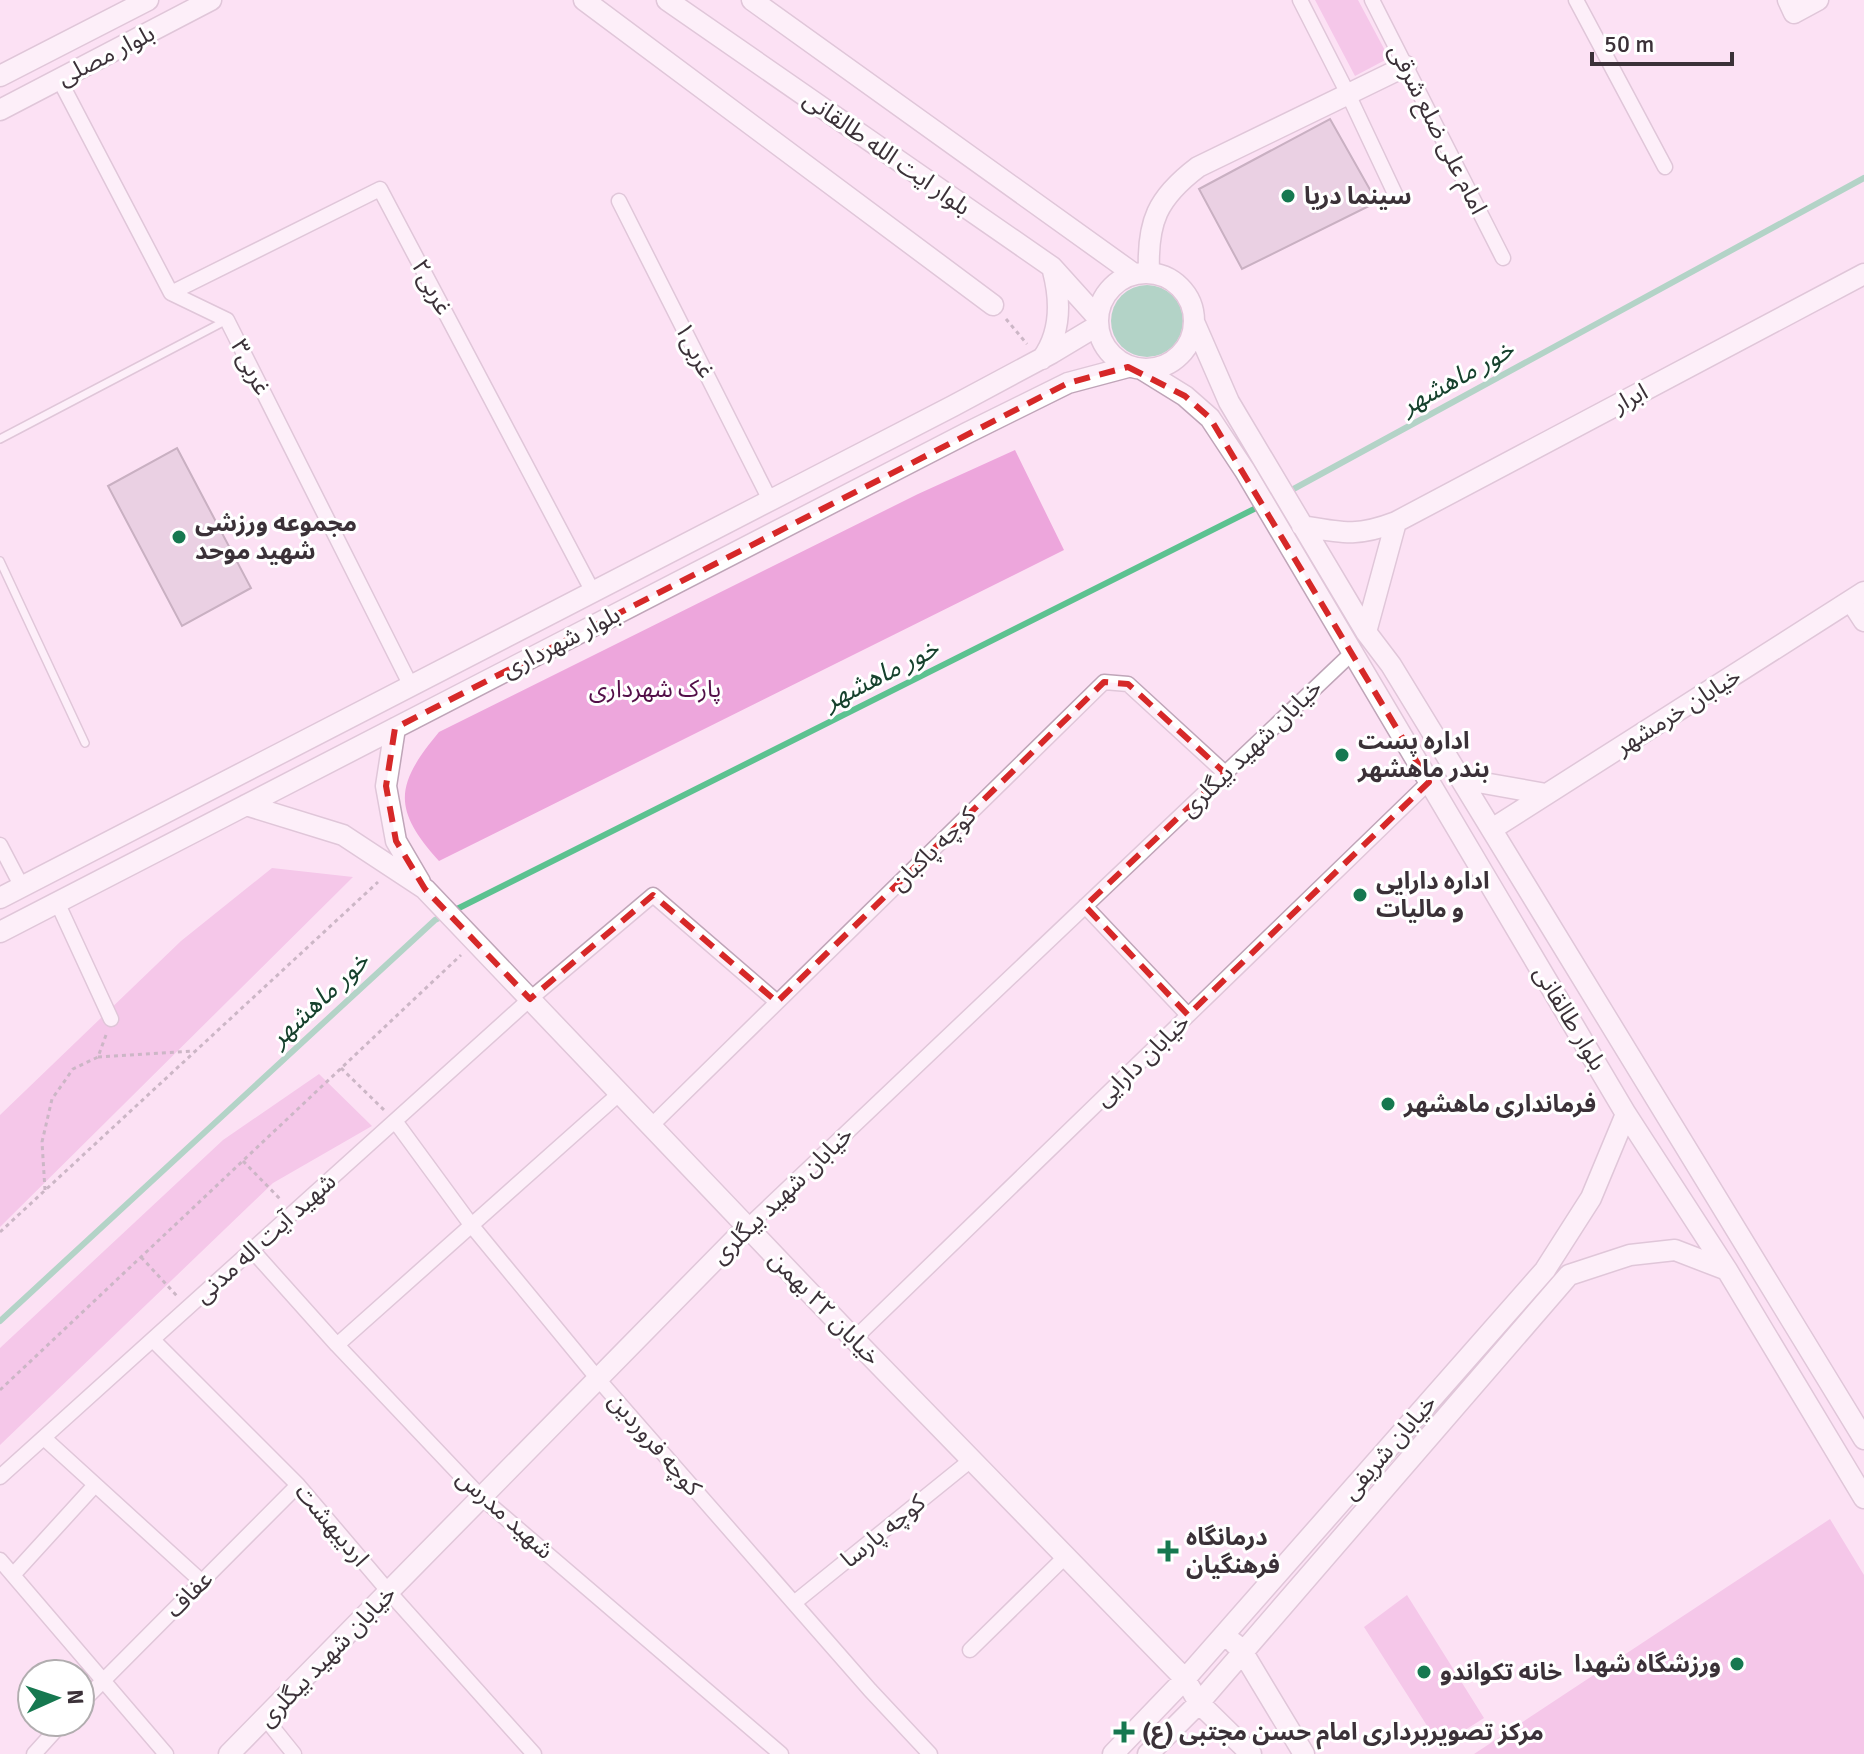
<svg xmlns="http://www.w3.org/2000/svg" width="1864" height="1754" font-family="Signika,'Noto Sans Arabic',sans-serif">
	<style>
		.green { fill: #eda6dc }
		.water { fill: #5cc290 }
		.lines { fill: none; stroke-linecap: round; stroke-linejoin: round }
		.stream { stroke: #5cc290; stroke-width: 6 }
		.building { fill: #d5bbce; stroke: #8c7385; stroke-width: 2 }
		.lane-casing { stroke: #bfa5b8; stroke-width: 10 }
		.street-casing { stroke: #bfa5b8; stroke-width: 17 }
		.secondary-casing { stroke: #bfa5b8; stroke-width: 23 }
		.path { stroke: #93828e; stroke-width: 3; stroke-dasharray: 4 4; stroke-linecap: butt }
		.lane { stroke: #fff; stroke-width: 7 }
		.street { stroke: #fff; stroke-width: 14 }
		.secondary { stroke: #fff; stroke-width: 20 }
		.marked { fill: none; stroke: #d62828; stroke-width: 6; stroke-dasharray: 16 10; stroke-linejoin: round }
		.poi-dot { fill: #167850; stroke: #fff; stroke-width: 3 }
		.labels { text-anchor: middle; stroke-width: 6; stroke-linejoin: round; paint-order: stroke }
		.street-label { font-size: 24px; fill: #3b3138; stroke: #fff }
		.poi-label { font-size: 24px; font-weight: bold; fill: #3b3138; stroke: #fff; text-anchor: start }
		.park-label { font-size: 24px; fill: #530e48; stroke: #fff }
		.water-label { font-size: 26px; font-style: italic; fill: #16412d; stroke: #fff }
	</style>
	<rect width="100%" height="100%" fill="#fce1f4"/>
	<!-- green -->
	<path class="green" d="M1315,0H1358L1389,58L1355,76Z
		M1015,450L1064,550L439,861C392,809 395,785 439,732L918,494Z
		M272,868L353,877L0,1227V1115L181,941Z
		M319,1074L372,1126L273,1183L0,1445V1348L223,1140Z
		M1830,1519L1864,1575V1754H1474Z
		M1407,1595L1484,1718L1440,1746L1364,1627Z"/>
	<!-- water -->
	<path class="water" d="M1111 321a36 36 0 1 1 72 0a36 36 0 1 1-72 0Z"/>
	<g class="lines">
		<!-- stream -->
		<path class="stream" d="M0,1321L435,920L1288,492L1864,178"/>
	</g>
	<!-- building -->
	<path class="building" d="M1330,119L1377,202L1242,269L1199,189Z
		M177,448L251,588L182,626L108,486Z"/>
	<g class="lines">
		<!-- lane casing -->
		<g class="lane-casing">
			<path id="lane" d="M0,439L225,321
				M0,561L85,743"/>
		</g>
		<!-- street casing -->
		<g class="street-casing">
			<path id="street" d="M1300,0L1348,94L1397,198
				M1372,0L1503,258
				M1576,0L1665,167
				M59,79L171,293L227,320L411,686
				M619,201L770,500
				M171,293L380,189L593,592
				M0,845L22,887
				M57,902L111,1019
				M1085,906L1188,1015
				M395,1121L472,1226L598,1379L870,1690L930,1754
				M651,1126L1104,682L1128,684L1225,773
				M747,1227L1352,653
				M252,1250L337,1345L482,1498L781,1754
				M854,1339L1429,782
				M153,1340L298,1485L389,1592L534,1754
				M337,1345L620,1093
				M44,1438L201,1581
				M0,1477L530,999L653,895L777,1002
				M0,1560L166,1754
				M13,1575L95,1485
				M794,1603L971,1460
				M970,1650L1066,1556
				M80,1704L298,1485
				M265,1718L294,1754
				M34,1754L63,1722"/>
		</g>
		<!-- secondary casing -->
		<g class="secondary-casing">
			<path id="secondary" d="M584,0L993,305
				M667,0L1052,267L1098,318
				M752,0L1134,274
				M1788,0L1794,13L1818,0
				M0,76L148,0
				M0,110L211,0
				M1149,272C1147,222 1157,198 1198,167L1406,66
				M1098 321a48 48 0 1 1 96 0a48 48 0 1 1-96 0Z
				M1195,324L1229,402L1366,632L1391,665L1864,1439
				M1042,359C1061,333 1061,302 1053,271
				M1143,370L1185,396L1210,418L1245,471L1626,1114L1727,1270L1864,1498
				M1302,526C1343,533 1357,537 1396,522L1864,274
				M1851,601L1864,621
				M1366,632L1396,522
				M395,728L386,786L396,841L420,882
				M1461,779L1546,794
				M246,805L343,835L425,889L854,1339L1185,1679L1199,1703L1251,1754
				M1492,829L1864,592
				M0,898L953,406L1052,353L1097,326
				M0,932L967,433L1068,383L1128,367
				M1234,1643L1242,1651L1304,1754
				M229,1754L747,1227
				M1113,1754L1185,1679L1545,1270L1591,1198L1626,1114
				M1148,1754L1199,1703L1569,1275L1630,1255L1675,1250L1727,1270"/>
		</g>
		<!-- path -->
		<path class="path" d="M1006,319L1027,344
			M98,1057L194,1051
			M341,1068L384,1110
			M243,1161L282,1201
			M45,1190L42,1142L52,1099L73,1069L98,1057L106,1035
			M0,1232L378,882
			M141,1257L177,1296
			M0,1390L461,955"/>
		<!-- lane -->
		<use href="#lane" class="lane"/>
		<!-- street -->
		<use href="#street" class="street"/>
		<!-- secondary -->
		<use href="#secondary" class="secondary"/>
	</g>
	<!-- marked area -->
	<path d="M0 0H1864V1754H0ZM1128,367L1185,396L1210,418L1429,782L1188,1015L1085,906L1225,773L1128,684L1104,682L777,1002L653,895L530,999L425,889L396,841L386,786L395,728L1068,383Z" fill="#fce1f4" fill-opacity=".55" fill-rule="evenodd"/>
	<path class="marked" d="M1128,367L1185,396L1210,418L1429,782L1188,1015L1085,906L1225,773L1128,684L1104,682L777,1002L653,895L530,999L425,889L396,841L386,786L395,728L1068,383Z"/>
	<!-- markers -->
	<g class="poi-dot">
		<circle cx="1288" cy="196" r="8"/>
		<circle cx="179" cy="537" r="8"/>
		<circle cx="1342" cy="755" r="8"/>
		<circle cx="1360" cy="895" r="8"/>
		<circle cx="1388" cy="1104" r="8"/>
		<path d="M1164 1539h8v8h8v8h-8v8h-8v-8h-8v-8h8z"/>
		<circle cx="1737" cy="1664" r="8"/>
		<circle cx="1424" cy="1672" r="8"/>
		<path d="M1120 1720h8v8h8v8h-8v8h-8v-8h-8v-8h8z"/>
	</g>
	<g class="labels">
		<!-- street labels -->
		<g class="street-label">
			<text transform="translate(106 55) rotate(-27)" y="8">بلوار مصلی</text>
			<text transform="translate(1438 129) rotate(63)" y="8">امام علی ضلع شرقی</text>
			<text transform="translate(887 153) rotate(35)" y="8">بلوار ایت الله طالقانی</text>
			<text transform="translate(432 287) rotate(62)" y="8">۲غربی</text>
			<text transform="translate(695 350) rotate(63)" y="8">۱غربی</text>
			<text transform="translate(251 367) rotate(63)" y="8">۳غربی</text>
			<text transform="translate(1630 398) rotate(-28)" y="8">ابرار</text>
			<text transform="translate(561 642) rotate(-27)" y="8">بلوار شهرداری</text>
			<text transform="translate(1678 711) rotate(-32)" y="8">خیابان خرمشهر</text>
			<text transform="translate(1251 748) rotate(-44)" y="8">خیابان شهید بیگلری</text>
			<text transform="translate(933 849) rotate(-44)" y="8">کوچه پاکبان</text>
			<text transform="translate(1570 1018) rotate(59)" y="8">بلوار طالقانی</text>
			<text transform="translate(1142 1060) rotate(-44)" y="8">خیابان دارایی</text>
			<text transform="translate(782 1195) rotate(-44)" y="8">خیابان شهید بیگلری</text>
			<text transform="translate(265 1238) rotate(-42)" y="8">شهید آیت اله مدنی</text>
			<text transform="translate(825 1308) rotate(46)" y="8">خیابان ۲۲ بهمن</text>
			<text transform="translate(655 1444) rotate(49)" y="8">کوچه فروردین</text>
			<text transform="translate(1389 1447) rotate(-49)" y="8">خیابان شریفی</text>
			<text transform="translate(505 1514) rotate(42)" y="8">شهید مدرس</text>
			<text transform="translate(332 1525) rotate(50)" y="8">اردیبهشت</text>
			<text transform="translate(883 1531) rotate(-39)" y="8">کوچه پارسا</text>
			<text transform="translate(189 1594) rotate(-45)" y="8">عفاف</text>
			<text transform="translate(327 1656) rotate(-46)" y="8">خیابان شهید بیگلری</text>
		</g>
		<!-- poi labels -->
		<g class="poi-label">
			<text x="1304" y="204">سینما دریا</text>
			<text x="195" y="531">مجموعه ورزشی<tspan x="195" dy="28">شهید موحد</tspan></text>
			<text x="1358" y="749">اداره پست<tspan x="1358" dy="28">بندر ماهشهر</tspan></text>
			<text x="1376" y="889">اداره دارایی<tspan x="1376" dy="28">و مالیات</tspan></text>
			<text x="1404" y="1112">فرمانداری ماهشهر</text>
			<text x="1186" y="1545">درمانگاه<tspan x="1186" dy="28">فرهنگیان</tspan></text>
			<text x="1721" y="1672" text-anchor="end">ورزشگاه شهدا</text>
			<text x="1440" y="1680">خانه تکواندو</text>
			<text x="1142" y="1740">مرکز تصویربرداری امام حسن مجتبی (ع)</text>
		</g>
		<!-- park labels -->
		<g class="park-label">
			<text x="655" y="697">پارک شهرداری</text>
		</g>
		<!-- water labels -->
		<g class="water-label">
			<text transform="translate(1457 377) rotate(-29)" y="9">خور ماهشهر</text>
			<text transform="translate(881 674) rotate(-27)" y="9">خور ماهشهر</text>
			<text transform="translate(319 999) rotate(-43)" y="9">خور ماهشهر</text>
		</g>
	</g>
	<!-- north arrow -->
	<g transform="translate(56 1698) rotate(87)"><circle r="38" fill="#ffffff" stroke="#b1adaf" stroke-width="2"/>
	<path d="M0-6L14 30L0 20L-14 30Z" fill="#167850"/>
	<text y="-12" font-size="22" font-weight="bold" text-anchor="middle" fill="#3b3138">N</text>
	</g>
	<!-- scale -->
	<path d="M1592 52v12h140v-12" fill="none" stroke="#3b3138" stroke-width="4"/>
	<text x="1604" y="52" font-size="24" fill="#3b3138" stroke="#ffffff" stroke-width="6" paint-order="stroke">50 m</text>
</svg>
